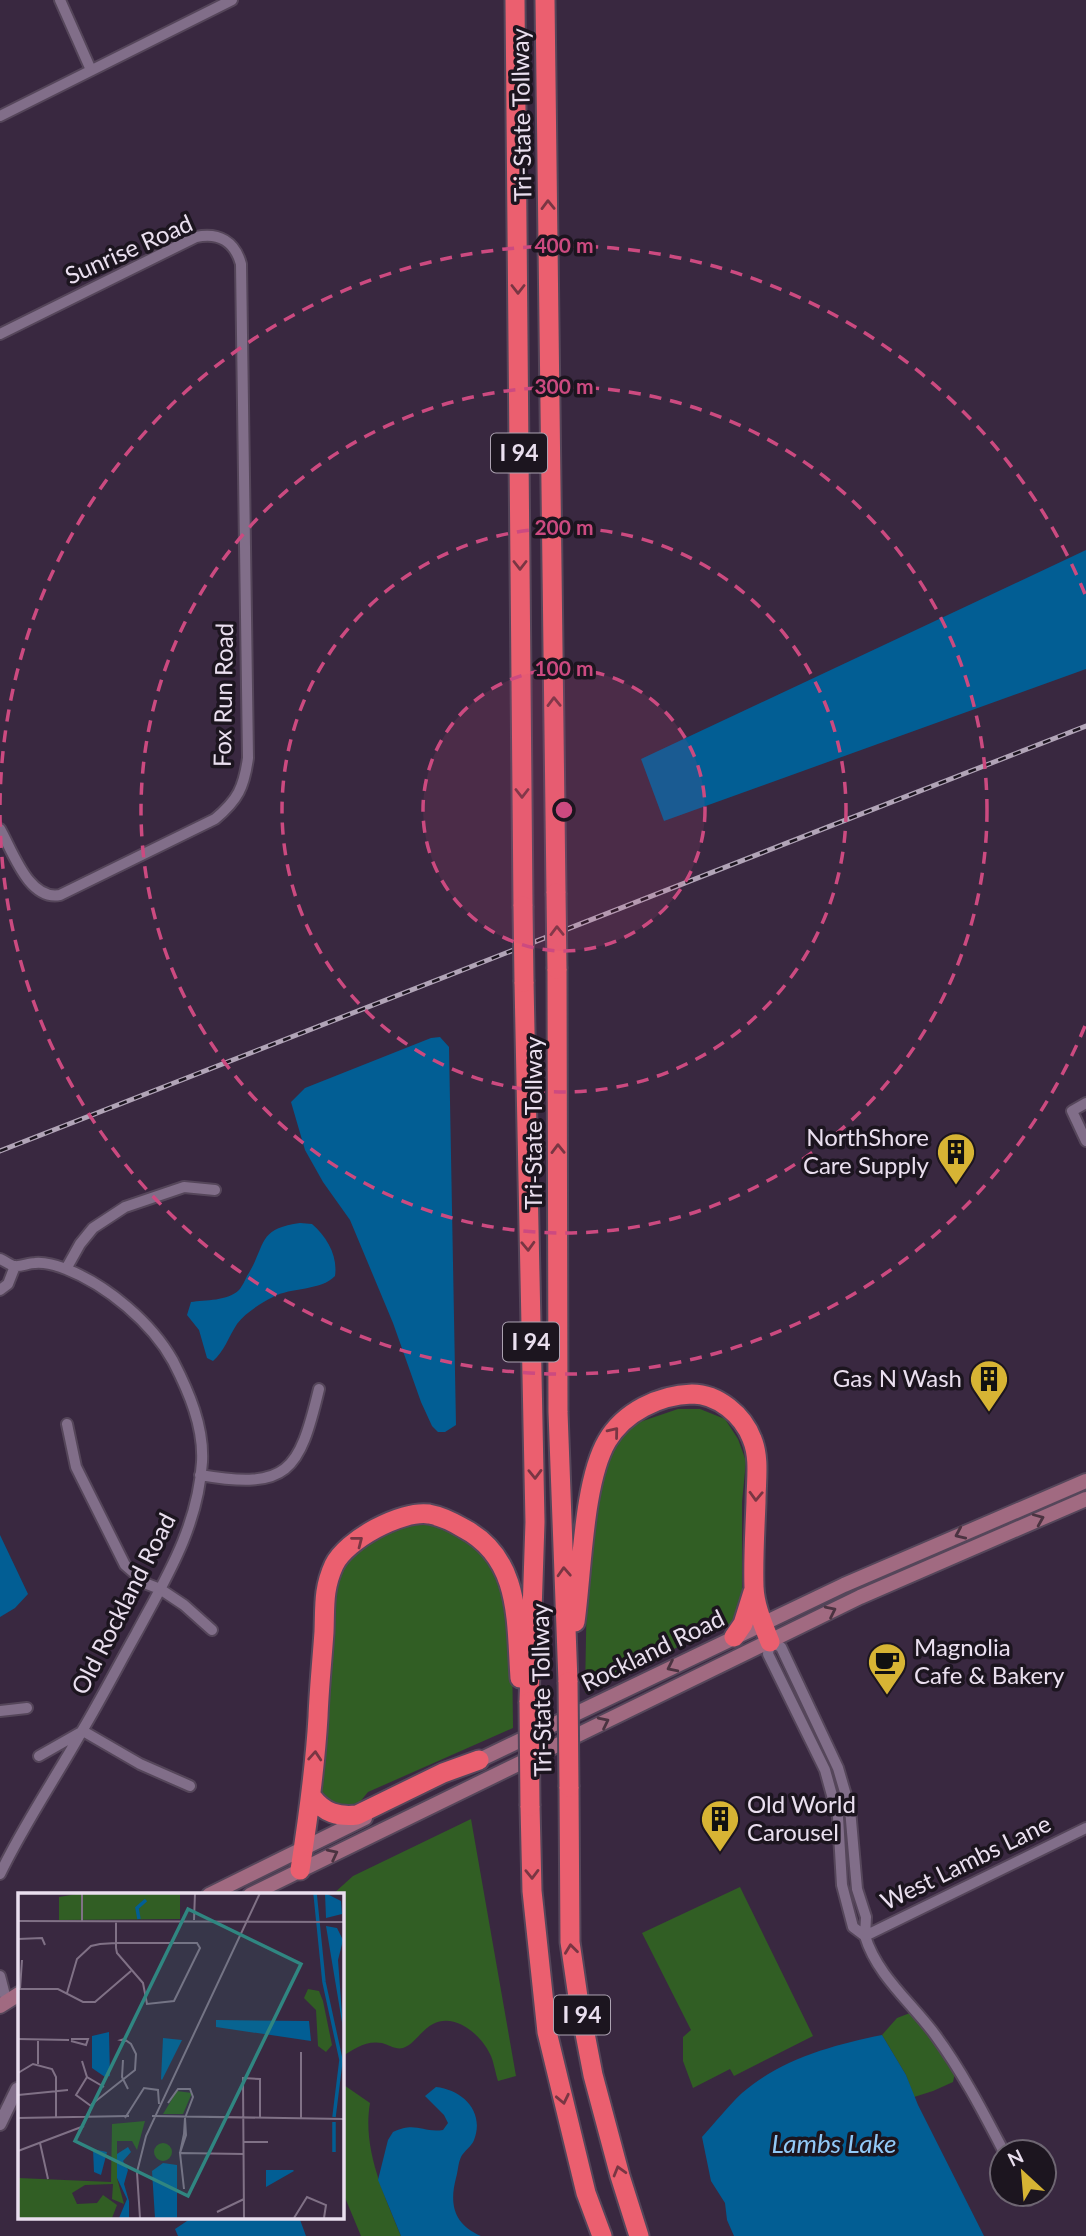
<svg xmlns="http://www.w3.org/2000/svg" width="1086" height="2236" font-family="Lato,sans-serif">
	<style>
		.green { fill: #315e24 }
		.water { fill: #025e94 }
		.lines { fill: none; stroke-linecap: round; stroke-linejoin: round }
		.minor-casing { stroke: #55465a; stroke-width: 14 }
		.tertiary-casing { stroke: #55465a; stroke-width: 16 }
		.secondary-casing { stroke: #55465a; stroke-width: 18 }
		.motorway-casing { stroke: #55465a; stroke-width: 23 }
		.minor { stroke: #816e89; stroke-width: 10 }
		.tertiary { stroke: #816e89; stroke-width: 12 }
		.secondary { stroke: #a16a81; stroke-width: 14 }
		.motorway { stroke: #eb5f6f; stroke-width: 19 }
		.rail-casing { stroke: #b1a4b7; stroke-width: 5 }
		.rail { stroke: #1c151f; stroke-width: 2.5; stroke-dasharray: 8; stroke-linecap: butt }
		.motorway-bridge-casing { stroke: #55465a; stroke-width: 23; stroke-linecap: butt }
		.motorway-bridge { stroke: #eb5f6f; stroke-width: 19 }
		.oneway { stroke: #793643 }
		.oneway2 { stroke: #4b3341 }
		.ring { fill: none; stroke: #cc4a80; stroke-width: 3.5; stroke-dasharray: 12 9 }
		.labels { text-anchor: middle; stroke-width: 7; stroke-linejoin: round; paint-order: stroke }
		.shield { fill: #1c151f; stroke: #aca2b1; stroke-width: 2 }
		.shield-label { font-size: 23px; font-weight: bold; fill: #eadfef }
		.street-label { font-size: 24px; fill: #eadfef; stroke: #1c151f }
		.poi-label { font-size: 24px; fill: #eadfef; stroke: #1c151f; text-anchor: end }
		.water-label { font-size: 26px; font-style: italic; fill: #92c9f7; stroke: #1c151f }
		.inset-river { fill: none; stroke: #025e94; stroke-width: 3.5 }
		.inset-road { fill: none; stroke: #807186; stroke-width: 2 }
		.view { fill: #308681; fill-opacity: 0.15; stroke: #308681; stroke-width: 3.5 }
		.inset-edge { fill: none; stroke: #eadfef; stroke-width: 3.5 }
		.centre { fill: #cc4a80; stroke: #1c151f; stroke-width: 3.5 }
		.ring-label { font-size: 21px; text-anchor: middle; font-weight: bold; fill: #cc4a80; stroke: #1c151f; stroke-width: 7; stroke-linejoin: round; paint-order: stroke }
	</style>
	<rect width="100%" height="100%" fill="#392840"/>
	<!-- green -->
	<path class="green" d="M678,1409H700L725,1419L738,1439L746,1461L742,1502V1606L739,1618L732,1623L688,1642L585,1693L587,1582L596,1502L604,1459L631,1425Z
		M400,1519L455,1527L501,1574L512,1644L513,1728L368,1792L359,1803L348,1808L325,1801L313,1780L337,1563Z
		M471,1819L516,2076L498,2081C495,2072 494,2062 490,2054C481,2035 455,2012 433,2024C421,2030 415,2044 403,2048C396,2050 389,2045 382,2043C366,2040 354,2049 341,2057V1895H332L353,1876Z
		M740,1887L813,2036L734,2076L730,2069L693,2088L683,2061V2037L691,2030L642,1933Z
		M910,2013L935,2040L955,2073L953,2082L933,2091L914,2097L906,2075L882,2035L897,2018Z
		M341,2083L370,2103C362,2149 384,2194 401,2236H361L341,2188Z"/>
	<!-- water -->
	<path class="water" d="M1086,550V669L664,821L641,759Z
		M440,1037L449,1047L456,1425L445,1432H438L432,1426L421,1402L393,1323L350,1220L323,1182L305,1150L291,1102L305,1088L431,1038Z
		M300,1223L312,1224C327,1237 338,1256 335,1276C321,1291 291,1287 273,1297C261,1303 245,1313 237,1324C229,1336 224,1352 213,1361L207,1358L199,1330L187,1315L191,1302C205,1300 228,1301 239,1290C242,1287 245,1280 247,1276C267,1245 256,1229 300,1223Z
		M0,1535L28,1594L15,1608L0,1617Z
		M882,2035L906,2075L918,2105L984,2236H734L727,2220L725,2203L711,2181L702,2137C715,2123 728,2106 742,2093C781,2059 833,2045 882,2035Z
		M436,2087C463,2090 485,2112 474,2140C472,2146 464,2151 461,2157C458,2163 458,2172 456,2178C449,2205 454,2224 481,2236H401L378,2180L388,2140L393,2132C416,2121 422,2133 443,2130L448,2123L444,2115L425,2096Z
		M193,2217H299L306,2236H178L175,2229Z"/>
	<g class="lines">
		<!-- minor casing -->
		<g class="minor-casing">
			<path id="minor" d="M60,0L91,70
				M0,116L232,0
				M0,334L196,237C219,232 235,242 241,264L248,758C244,787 238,800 215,819L60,895C29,901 13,852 0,829
				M1086,1103L1072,1111L1086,1141
				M0,1259C5,1261 10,1265 14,1266C21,1267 28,1263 35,1263C44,1262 58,1266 66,1269C107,1285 152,1323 173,1361C189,1392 204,1427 202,1462C198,1527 166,1578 136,1634C118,1666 101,1699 82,1731C55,1779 24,1824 0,1874
				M66,1269L80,1244L93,1228L125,1207L184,1187L215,1190
				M0,1290L8,1284L15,1266
				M67,1424L76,1467L125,1565L147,1584L160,1589L184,1605L212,1630
				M200,1475C288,1490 299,1472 319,1389
				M770,1642L781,1647L838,1768L850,1809L857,1889L866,1917L865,1936L853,1927L842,1885L838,1817L825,1770L768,1654Z
				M0,1711L27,1708
				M39,1756L83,1731L140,1764L190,1786
				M0,1976L7,2003
				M1004,2152C983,2112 963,2073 936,2036C913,2004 877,1976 865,1936L1086,1828
				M1026,2194L1029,2200"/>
		</g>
		<!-- tertiary casing -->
		<g class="tertiary-casing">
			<path id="tertiary" d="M0,2124L17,2089"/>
		</g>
		<!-- secondary casing -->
		<g class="secondary-casing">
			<path id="secondary" d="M471,1764L844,1585L1086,1481
				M209,1895L365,1818
				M250,1895L860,1597L1086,1499
				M0,2006L19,1994"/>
		</g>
		<!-- motorway casing -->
		<g class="motorway-casing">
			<path id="motorway" d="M515,0L523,906
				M545,0L556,893
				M557,969L558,1412L568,1682
				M524,982L535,1522L529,1702
				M575,1622C582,1573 583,1482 607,1441C624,1412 659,1395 692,1394C718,1394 743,1415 752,1439C760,1458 756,1481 756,1502C755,1530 753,1559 754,1587C755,1607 763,1624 770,1642
				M734,1637L743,1624L753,1592
				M569,1787L570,1942L578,1997L593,2075L620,2176L639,2236
				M312,1797C324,1813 338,1817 357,1815L443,1773L479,1760
				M530,1806L532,1891L547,2032L586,2193L602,2236
				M300,1870C308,1819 315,1769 318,1717C319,1689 322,1661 324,1632C325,1606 323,1589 334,1565C346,1540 401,1510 429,1514C440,1516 453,1522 463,1528C521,1558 516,1621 520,1678"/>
		</g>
		<!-- minor -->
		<use href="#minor" class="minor"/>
		<!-- tertiary -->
		<use href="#tertiary" class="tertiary"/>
		<!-- secondary -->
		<use href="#secondary" class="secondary"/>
		<!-- motorway -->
		<use href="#motorway" class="motorway"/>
		<!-- rail casing -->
		<g class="rail-casing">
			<path id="rail" d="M0,1151L1086,726"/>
		</g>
		<!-- rail -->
		<use href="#rail" class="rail"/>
		<!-- motorway-bridge casing -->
		<g class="motorway-bridge-casing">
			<path id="motorway-bridge" d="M556,893L557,969
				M523,906L524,982
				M568,1682L569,1787
				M529,1702L530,1806"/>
		</g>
		<!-- motorway-bridge -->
		<use href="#motorway-bridge" class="motorway-bridge"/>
	</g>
	<!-- one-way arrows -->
	<defs><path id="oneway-chevron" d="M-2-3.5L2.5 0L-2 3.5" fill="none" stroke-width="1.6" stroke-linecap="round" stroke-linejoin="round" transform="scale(1.75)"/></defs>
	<g class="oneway">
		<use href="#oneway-chevron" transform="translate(548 205) rotate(-91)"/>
		<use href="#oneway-chevron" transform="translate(518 289) rotate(90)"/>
		<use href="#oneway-chevron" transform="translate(520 565) rotate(90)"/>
		<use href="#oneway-chevron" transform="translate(554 702) rotate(-91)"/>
		<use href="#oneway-chevron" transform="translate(522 793) rotate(90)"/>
		<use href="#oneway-chevron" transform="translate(557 931) rotate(-91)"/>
		<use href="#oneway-chevron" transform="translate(558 1149) rotate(-91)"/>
		<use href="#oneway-chevron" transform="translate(528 1246) rotate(88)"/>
		<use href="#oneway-chevron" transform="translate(614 1432) rotate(-51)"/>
		<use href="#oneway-chevron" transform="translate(535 1474) rotate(89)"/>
		<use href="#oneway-chevron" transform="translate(756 1496) rotate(92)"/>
		<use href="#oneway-chevron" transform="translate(358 1541) rotate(-38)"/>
		<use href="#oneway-chevron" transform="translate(564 1572) rotate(-93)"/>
		<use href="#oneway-chevron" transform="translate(315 1756) rotate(-86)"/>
		<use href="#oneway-chevron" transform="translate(532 1874) rotate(89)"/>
		<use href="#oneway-chevron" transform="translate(571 1949) rotate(-97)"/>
		<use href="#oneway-chevron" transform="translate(563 2099) rotate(78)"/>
		<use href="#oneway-chevron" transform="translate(619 2171) rotate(-106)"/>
	</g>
	<g class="oneway2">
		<use href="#oneway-chevron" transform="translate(1039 1519) rotate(-23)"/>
		<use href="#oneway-chevron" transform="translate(960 1534) rotate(156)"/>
		<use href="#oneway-chevron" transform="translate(831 1611) rotate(-26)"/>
		<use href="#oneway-chevron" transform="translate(672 1667) rotate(154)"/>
		<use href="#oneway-chevron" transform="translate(604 1722) rotate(-26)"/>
		<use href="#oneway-chevron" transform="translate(333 1854) rotate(-27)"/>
	</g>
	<!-- distance rings -->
	<circle cx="564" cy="810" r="141" fill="#cc4a80" fill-opacity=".12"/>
	<g class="ring">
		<circle cx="564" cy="810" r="141"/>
		<circle cx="564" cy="810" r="282"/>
		<circle cx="564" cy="810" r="423"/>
		<path d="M1085 1026A564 564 0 0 1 0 815M0 805A564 564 0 0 1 1085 594"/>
	</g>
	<!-- icons -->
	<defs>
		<g id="building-pin" transform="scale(2.0125)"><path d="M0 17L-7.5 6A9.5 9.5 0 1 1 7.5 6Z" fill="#d7b434" stroke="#1c151f"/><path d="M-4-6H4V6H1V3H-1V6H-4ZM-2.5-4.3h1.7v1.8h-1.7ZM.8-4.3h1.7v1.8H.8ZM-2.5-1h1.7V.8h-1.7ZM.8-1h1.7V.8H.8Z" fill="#111"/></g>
		<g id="cafe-pin" transform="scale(2.0125)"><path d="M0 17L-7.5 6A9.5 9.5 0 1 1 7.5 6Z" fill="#d7b434" stroke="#1c151f"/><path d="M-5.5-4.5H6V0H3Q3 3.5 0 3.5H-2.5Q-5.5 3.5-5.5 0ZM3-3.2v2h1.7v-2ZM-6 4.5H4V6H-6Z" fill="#111"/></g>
	</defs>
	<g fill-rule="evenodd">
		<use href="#building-pin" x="956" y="1152"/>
		<use href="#building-pin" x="989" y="1379"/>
		<use href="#cafe-pin" x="887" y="1662"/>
		<use href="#building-pin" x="720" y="1819"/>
	</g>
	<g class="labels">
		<!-- shield labels -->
		<g class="shield">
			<rect x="491" y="433.5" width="56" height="39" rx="5"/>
			<rect x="503" y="1322.5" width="56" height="39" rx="5"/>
			<rect x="554" y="1995.5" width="56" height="39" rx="5"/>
		</g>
		<g class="shield-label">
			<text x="519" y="461">I 94</text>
			<text x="531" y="1350">I 94</text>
			<text x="582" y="2023">I 94</text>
		</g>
		<!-- street labels -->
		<g class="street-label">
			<text transform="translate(522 115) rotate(-91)" y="8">Tri-State Tollway</text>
			<text transform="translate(129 250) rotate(-24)" y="8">Sunrise Road</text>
			<text transform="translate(224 695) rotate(-89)" y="8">Fox Run Road</text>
			<text transform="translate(534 1123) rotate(-90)" y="8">Tri-State Tollway</text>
			<text transform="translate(124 1604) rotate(-63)" y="8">Old Rockland Road</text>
			<text transform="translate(653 1651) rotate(-26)" y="8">Rockland Road</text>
			<text transform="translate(542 1690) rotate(-91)" y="8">Tri-State Tollway</text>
			<text transform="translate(966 1863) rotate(-26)" y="8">West Lambs Lane</text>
		</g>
		<!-- poi labels -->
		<g class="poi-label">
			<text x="929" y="1146">NorthShore<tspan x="929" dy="28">Care Supply</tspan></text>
			<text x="962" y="1387">Gas N Wash</text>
			<text x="914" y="1656" text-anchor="start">Magnolia<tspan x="914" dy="28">Cafe &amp; Bakery</tspan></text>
			<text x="747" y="1813" text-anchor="start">Old World<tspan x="747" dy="28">Carousel</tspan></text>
		</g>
		<!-- water labels -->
		<g class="water-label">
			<text x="834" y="2153">Lambs Lake</text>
		</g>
	</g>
	<!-- overview -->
	<g transform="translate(18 1893)">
		<rect width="326" height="326" fill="#392840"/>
		<path d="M65,0H162V26L41,27V4ZM290,96L301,98L305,108L314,152L308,159L300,153L298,117L286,105ZM159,198L174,200L165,221H145ZM127,228L119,257L114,248H99V285L106,311L94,306L95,291L67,292L54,300L59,311L79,310L85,302L99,312L94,325H0V285L93,289L94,231ZM136 259a9 9 0 1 1 18 0a9 9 0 1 1-18 0Z" fill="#315e24"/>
		<path d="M307,0L323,8L324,21L308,25ZM308,33L319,35L325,47L320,67L325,135ZM198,127L291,128L293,148L198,134ZM91,139L92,183L87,184L74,175V143ZM145,145L164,147L144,187L143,186ZM110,254L113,259L105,268L110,277L106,291L111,308V325H101L109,306L99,285V261ZM75,256L89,259L83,282L76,279ZM145,270L159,272V325H137L134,278ZM248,277H275L276,278L248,294Z" fill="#025e94"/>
		<path class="inset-river" d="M297,0L306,89L323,167L316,224M121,26L119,15L128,7M316,259V229"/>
		<path class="inset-road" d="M176,27L177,0M0,28L326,29M64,28V0M0,46L24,45L27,52M0,96H40L65,109H77L113,78M2,96L4,67M49,100L59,66L73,53L82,51L98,50H179L182,55L156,108L129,111L125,90L99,60L98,55V28M0,146L51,147M53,146H70L68,152L53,148M20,148V171M283,159V225M105,167L104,184L110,196M64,168L69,184L86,194M0,180L15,171L34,176L38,184V224M69,184L58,202L73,213M0,202L50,197M150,210L160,196H172L175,204L167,225M134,223L326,226M70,224L74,211L117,177L118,161L113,151L106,146L103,147L108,148M0,225L111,223M107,225L126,195L140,197L141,211M167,225L168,242L162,260L166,241ZM226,249H250M22,250L30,286M0,258L66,233M166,296L162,260L226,261M199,319L226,306M122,325L119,279L128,243L242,0M226,325L225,185L242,186V224M276,325L289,304L308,312L306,325"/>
		<path class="view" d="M170,16L283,71L170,303L57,248Z"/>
		<rect width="326" height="326" class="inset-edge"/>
	</g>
	<circle cx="564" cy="810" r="10" class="centre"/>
	<g class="ring-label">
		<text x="564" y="253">400 m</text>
		<text x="564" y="394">300 m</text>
		<text x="564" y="535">200 m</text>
		<text x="564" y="676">100 m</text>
	</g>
	<!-- north arrow -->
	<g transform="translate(1023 2173) rotate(334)"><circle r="33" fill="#1c151f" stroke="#6e6672" stroke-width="2"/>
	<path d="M0-5L12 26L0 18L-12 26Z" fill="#d7b434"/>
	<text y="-10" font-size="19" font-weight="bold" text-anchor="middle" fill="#eadfef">N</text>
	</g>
</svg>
